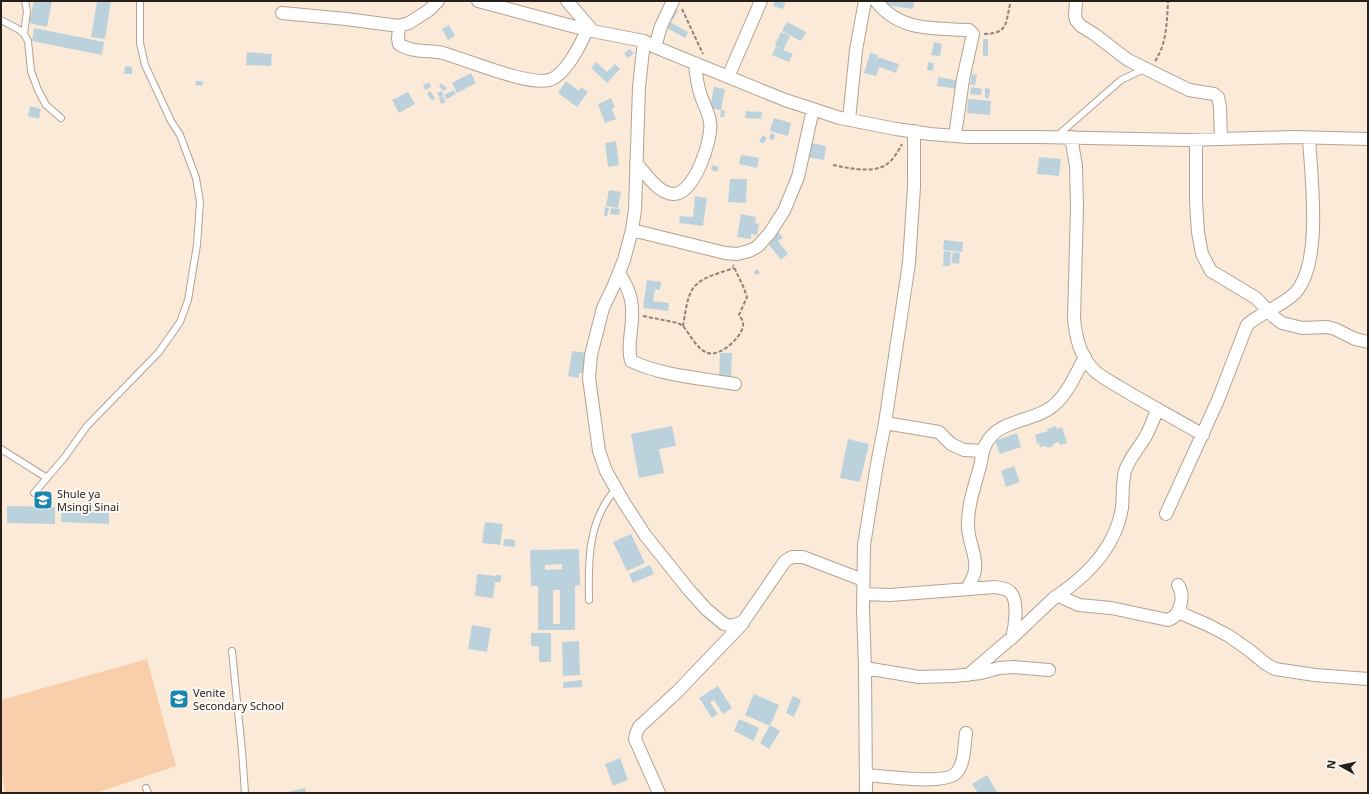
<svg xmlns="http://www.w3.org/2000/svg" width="1369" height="794" font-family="'Noto Sans',sans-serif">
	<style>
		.green { fill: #f8cfaa }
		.building { fill: #bbd2dd; fill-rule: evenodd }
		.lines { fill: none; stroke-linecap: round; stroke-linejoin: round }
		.lane-casing { stroke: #b3a293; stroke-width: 8 }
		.street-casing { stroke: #b3a293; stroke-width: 14 }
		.path { stroke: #8f8277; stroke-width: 2; stroke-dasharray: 4 2; stroke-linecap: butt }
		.lane { stroke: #fff; stroke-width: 6 }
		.street { stroke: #fff; stroke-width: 12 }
		.labels { text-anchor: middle; stroke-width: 4; stroke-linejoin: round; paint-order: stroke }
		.poi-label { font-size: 11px; fill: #261f1a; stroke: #fdfaf6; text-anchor: start }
	</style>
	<rect width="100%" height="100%" fill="#fcead9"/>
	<!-- green -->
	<path class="green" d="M147,659L176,766L96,793H5L1,768V700Z"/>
	<!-- building -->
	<path class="building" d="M34,1H52L47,27L29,23Z
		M97,1H111L105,39L91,37Z
		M775,1H786L783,9L773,6Z
		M884,1H914L913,9L884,5Z
		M671,7L678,11L672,21L665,17Z
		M668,21L688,32L685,38L665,27Z
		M787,22L806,32L801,41L782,31Z
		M449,25L455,36L448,40L442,29Z
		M34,28L104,42L102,55L32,41Z
		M781,32L790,36L783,50L793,54L789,62L772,55L776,46L780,48L775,45Z
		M983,39H988V56H983Z
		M934,42L942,44L940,56L931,55Z
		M629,49L634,53L628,58L624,54Z
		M247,52L272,54L271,66L246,65Z
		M870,53L878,55L876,61L878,57L899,64L896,73L879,67L876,76L864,73Z
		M596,62L607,72L615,64L620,69L607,83L591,68Z
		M928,62L934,63L933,71L927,70Z
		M125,66L132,67V74H124Z
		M471,73L476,83L457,93L452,83Z
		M972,74L977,75L975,85H970Z
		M938,77L961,81L959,89L937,86Z
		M196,81H203L202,86L195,85Z
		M566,81L579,91L581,87L588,92L577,107L558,93Z
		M429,82L431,87L425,90L423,85Z
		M441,83L447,88L444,91L439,87Z
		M714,87L725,89L721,110L710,108Z
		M971,87L982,89L981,95L970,94Z
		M985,88L990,89L989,98H985Z
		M454,90L456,94L447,99L444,95Z
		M430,91L435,98L432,101L427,94Z
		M442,91L443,96L439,97L437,93Z
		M408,92L415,104L399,113L392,100Z
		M443,96L446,102L441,104L439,98Z
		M611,98L615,107L612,109L616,119L605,123L598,104Z
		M968,99L991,101L990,115L967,113Z
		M30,106L41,109L39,119L28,116Z
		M721,110L725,111L724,117H720Z
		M746,111L762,112L761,119L745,118Z
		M774,118L791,123L788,136L770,131Z
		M771,133L775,135L774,140L769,139Z
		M763,135L767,138L763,144L759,141Z
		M616,141L619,165L608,167L605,143Z
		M807,142L826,146L824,160L805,157Z
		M741,155L759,158L757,168L739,164Z
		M1039,157L1061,159L1059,176L1037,174Z
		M712,165L719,167L717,172L711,170Z
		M730,179H747L746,203L728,202Z
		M609,190L621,192L618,208L606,206Z
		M695,196L707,198L703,226L679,223L680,216L693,217Z
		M605,207L609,208L607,216H604Z
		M611,208L620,209L619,215L610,214Z
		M741,214L756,217L755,223L759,224L757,235L751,234V239L737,237Z
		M778,232L783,238L778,241L788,254L781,260L766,241Z
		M944,240L963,242L962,252L943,250Z
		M944,251L951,252L950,266H943Z
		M953,252L960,253L959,264L951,263Z
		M757,269L760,273L756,275L754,272Z
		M647,280L661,282L660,290L655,289L653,301L669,303L668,311L643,308Z
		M572,351L587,353L586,362H584L583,373H579V378L568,376Z
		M720,353H732L731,380L719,379Z
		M672,426L676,446L659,449L664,473L639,478L631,434Z
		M1056,426L1057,429L1062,427L1067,443L1060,445L1059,442L1053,444V446L1047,448L1046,446L1040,447L1039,443L1037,444L1035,435L1048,431L1047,429Z
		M1017,433L1021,447L1000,454L995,441Z
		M848,439L869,444L860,482L840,478Z
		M1014,466L1020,482L1006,487L1001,471Z
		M62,503L109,505V524L61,522Z
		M7,506L55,507V524L7,523Z
		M485,522L503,524L500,545L482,543Z
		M631,534L645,563L627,571L613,542Z
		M504,539L515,540V547L503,546Z
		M579,549L580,585L575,586V630H538V586H531L530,550ZM562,564V569L545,570V565ZM553,590H560V624H553Z
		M650,565L654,574L633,583L629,574Z
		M477,574L496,576V575H501V582H495L493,598L475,596Z
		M472,625L491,628L487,652L468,649Z
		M531,633H551V662H539V646H531Z
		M579,641L580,675L563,676L562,642Z
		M582,680V687L563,688V682Z
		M718,686L732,708L723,714L714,700L710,702L718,714L712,718L699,698Z
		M754,694L779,705L770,726L745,715Z
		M793,696L801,700L794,717L786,713Z
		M739,719L759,728L754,741L734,731Z
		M770,725L780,731L769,749L760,743Z
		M620,758L628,780L613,786L605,764Z
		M987,775L997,792L995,793H978L972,784Z
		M305,788L306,793H288V792Z"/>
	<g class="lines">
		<!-- lane casing -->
		<g class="lane-casing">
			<path id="lane" d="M1,20L18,29L24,34L28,41L31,71L38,90L46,105L61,118
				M24,34L27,11L25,1
				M1057,136L1121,80L1144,69
				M1,449L47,478
				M34,493L64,458L87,426L159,352L180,322L188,300L197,245L200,202L196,178L180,135L171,121L145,65L140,43V1
				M589,600C588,561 588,521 615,490
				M232,651L242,751L245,793
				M146,788L148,793"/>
		</g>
		<!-- street casing -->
		<g class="street-casing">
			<path id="street" d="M478,1L587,30L644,41L655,47L785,100L840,118L896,129L930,134L968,137H1039L1187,140L1293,137L1368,139
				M567,1L593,31
				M876,1C900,32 934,28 969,30L973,34L963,79L955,136
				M1076,1L1075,16L1076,20L1081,26L1094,34L1128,60L1189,90L1214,94L1218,97L1220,107L1221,139
				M282,13L346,19L399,26L409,23L429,10L438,1
				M399,26L398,38L399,44C412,53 428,50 443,53C467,60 529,86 549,80C565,76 581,44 587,30
				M644,41L639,87L635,210L632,230L624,260L614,285L603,308L591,355L589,378L599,451L606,471L623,501L645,535L689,590L706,609L724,624L732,626L743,622L785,561L792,557H803L863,580
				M655,47L661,26L673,1
				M728,77L761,1
				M849,120L856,50L865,1
				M1071,137L1076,166L1077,208L1074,319C1076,336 1079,353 1091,367C1098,376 1111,382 1121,388C1147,404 1176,419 1203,435
				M1196,140V202L1198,232L1202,254L1211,271L1256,298L1274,317L1282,323L1302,328L1327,327L1335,329L1355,339L1368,342
				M636,163C646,174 658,193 673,194C694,195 713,139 710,122C709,113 704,105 701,96C697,85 696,75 695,63
				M632,230L725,253L737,254L749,251L757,247L769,234L784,211L798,177L813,109
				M619,273C632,293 634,306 631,330C630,341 628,349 631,361C663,376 700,378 735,384
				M885,423L939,432L951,444L964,450L983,451
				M1166,514L1218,400L1247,325C1261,312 1281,307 1295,293C1323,263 1311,177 1309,138
				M967,589C970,583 975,576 975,569C977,554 967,539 968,524C968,505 974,488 979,470C982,462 981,452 986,444C998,419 1034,422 1053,406C1068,394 1076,373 1085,357
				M863,594L890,595L995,587C1000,588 1006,588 1010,592C1019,600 1015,627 1012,638
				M1057,596C1088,575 1116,546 1122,508C1123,496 1122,482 1125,471C1129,458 1140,447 1147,434C1151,426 1154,417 1158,409
				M1178,612L1208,625L1229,636L1249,650L1266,664L1275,669L1315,675L1368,679
				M865,668L919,677L954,676L981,673L999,668L1014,667L1049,670
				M968,675L1016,634L1055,597L1059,596L1079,605L1111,608L1168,620C1181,616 1185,595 1178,585
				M866,775C883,776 947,786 957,772C965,762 964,746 966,733
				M659,793L635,739L636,734L639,727L677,692L743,623
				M866,793L865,668L863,610L864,545L877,464L885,423L909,263L914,187V131"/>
		</g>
		<!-- path -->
		<path class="path" d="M682,9L703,54
			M984,34C1010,34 1005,21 1011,1
			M1155,61C1167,44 1167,20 1168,1
			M833,165C847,168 874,174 887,164C894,159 898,151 902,144
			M643,316L678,323L683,326C690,334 697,350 708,353C720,357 741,338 743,326C744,322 741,318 739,315L747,297L743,286L733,265
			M683,326C685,315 687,295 694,287C703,276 721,273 734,268"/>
		<!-- lane -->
		<use href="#lane" class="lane"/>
		<!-- street -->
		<use href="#street" class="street"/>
	</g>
	<!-- icons -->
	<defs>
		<g id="school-square" transform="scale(1)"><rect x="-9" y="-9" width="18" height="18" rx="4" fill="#1986ad" stroke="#fdfaf6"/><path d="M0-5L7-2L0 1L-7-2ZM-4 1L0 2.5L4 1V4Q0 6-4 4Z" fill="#fff"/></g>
	</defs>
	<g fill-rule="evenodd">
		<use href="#school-square" x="43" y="500"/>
		<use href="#school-square" x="179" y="699"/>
	</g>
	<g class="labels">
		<!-- poi labels -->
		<g class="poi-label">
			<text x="57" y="498">Shule ya<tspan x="57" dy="13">Msingi Sinai</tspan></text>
			<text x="193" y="697">Venite<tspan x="193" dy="13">Secondary School</tspan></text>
		</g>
	</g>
	<!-- border -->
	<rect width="1369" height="794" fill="none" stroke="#261f1a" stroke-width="4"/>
	<!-- north arrow -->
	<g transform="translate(1341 766) rotate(278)" stroke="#fdfaf6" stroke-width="3" paint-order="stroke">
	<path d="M0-3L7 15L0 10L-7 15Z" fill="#261f1a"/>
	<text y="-6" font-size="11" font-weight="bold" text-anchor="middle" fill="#261f1a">N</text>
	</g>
</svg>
